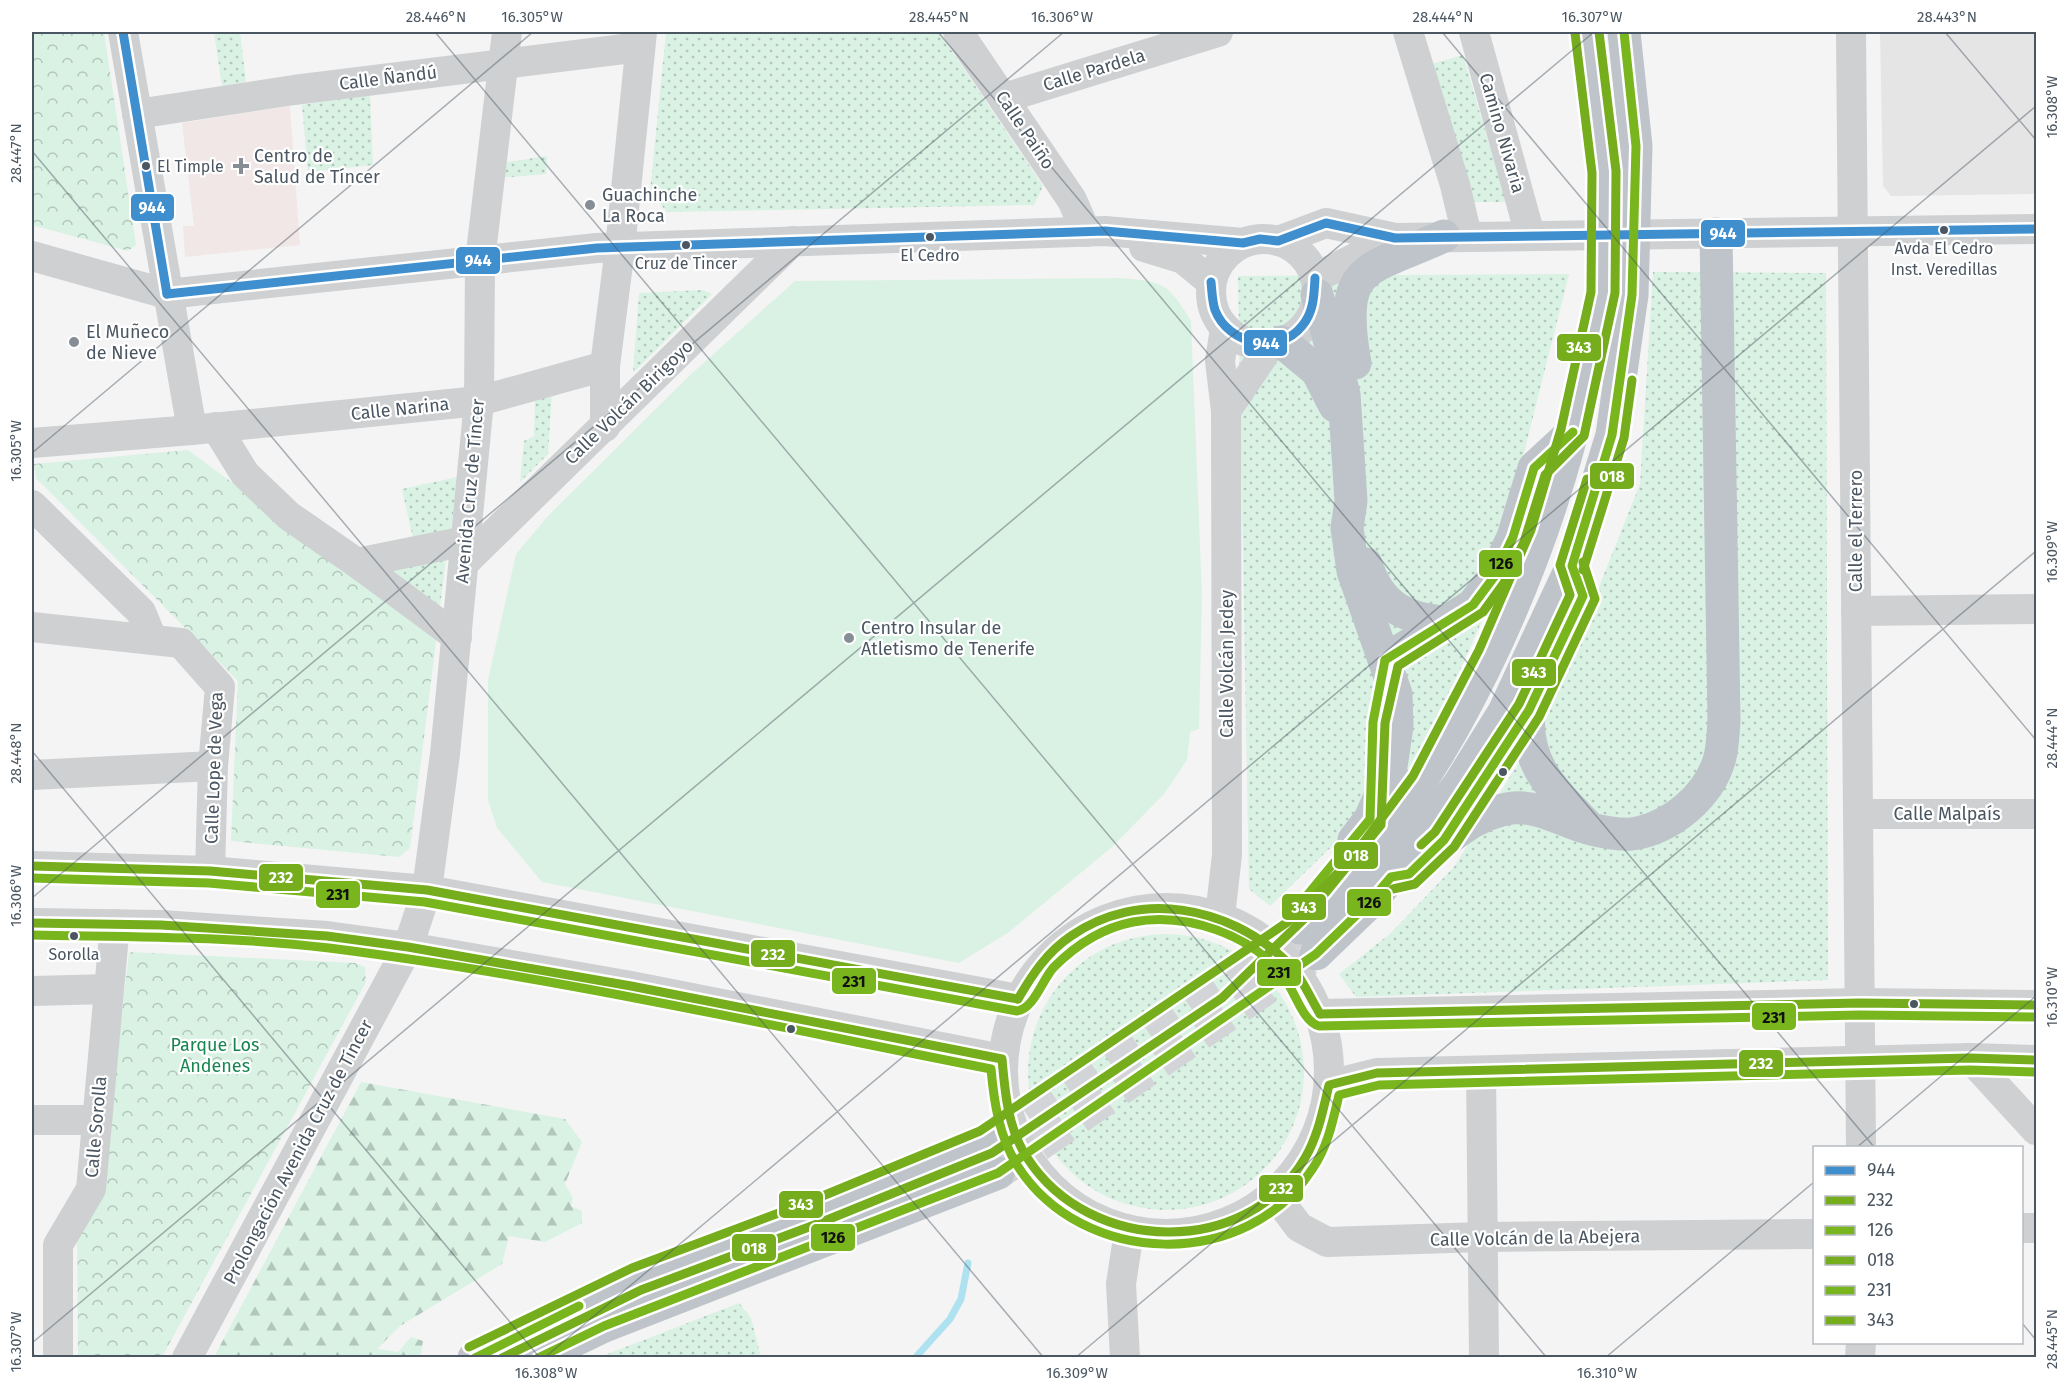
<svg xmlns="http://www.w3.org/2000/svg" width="2068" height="1389" font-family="'Fira Sans',sans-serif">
<defs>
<pattern id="grass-dots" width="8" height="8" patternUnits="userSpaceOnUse" patternTransform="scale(1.5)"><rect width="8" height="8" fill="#d9f2e3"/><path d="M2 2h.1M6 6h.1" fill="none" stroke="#b2c7bb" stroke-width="1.8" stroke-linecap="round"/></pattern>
<pattern id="forest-firs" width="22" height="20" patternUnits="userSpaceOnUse" patternTransform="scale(1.5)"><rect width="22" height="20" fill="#d9f2e3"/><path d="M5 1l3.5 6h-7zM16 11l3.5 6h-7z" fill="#b2c7bb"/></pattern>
<pattern id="park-crowns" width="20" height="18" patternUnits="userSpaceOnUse" patternTransform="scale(1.5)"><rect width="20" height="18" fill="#d9f2e3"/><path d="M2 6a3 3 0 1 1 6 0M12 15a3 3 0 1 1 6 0" fill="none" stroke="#b2c7bb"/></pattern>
</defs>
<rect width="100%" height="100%" fill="#f4f4f4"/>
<polygon fill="#e6e5e6" points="1880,32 2036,32 2036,194 1891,196 1883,186"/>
<polygon fill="#f1e7e6" points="290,106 300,245 185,257 183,226 194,226 182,123"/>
<g fill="url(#grass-dots)">
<polygon points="240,32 246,82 222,86 214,33"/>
<polygon points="666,32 939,32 1043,186 1034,205 667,212 650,192"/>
<polygon points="1463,55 1506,202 1469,202 1428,65"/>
<polygon points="370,94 373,165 308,172 302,105"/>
<polygon points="547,156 546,174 499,178 501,163"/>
<polygon points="1653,272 1826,273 1828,980 1356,997 1339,974 1391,933 1454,867 1547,717 1640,484"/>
<polygon points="1569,274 1481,623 1419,762 1270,906 1249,889 1238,276"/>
<polygon points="703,290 712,294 633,373 639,293"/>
<polygon points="552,391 548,454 520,482 524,441 534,436 535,397"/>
<polygon points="458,477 450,536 414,543 402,489"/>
<polygon points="447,549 439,615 373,566"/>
<circle cx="1166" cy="1072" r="138"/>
<polygon points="739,1303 751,1318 761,1357 600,1357"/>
</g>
<polygon fill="url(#forest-firs)" points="361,1082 565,1119 582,1142 565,1184 573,1198 571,1206 582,1211 582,1223 545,1242 509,1236 502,1264 400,1326 377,1349 398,1352 411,1337 423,1341 421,1353 417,1357 214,1357"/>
<g fill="url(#park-crowns)">
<polygon points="32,32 104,32 136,245 128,251 32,225"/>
<polygon points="188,450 437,634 410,848 399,857 231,841 238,681 36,478 34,464"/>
<polygon points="129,952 355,963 365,967 366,982 162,1357 78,1357 77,1227 101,1192"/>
</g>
<path fill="#d9f2e3" d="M1117 278C1162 281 1168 282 1191 321L1202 595 1199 729 1190 732 1187 760 1164 794 1112 847 1009 932 959 963 542 882 497 828 488 800V680L516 554 548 516 688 377 795 281Z"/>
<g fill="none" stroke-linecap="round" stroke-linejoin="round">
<polyline stroke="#aee2f0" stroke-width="7" points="915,1358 950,1319 961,1299 968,1263"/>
<g stroke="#d2d4d7" stroke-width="33" stroke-dasharray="33 16" stroke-linecap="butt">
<polyline points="986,1142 1300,928"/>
<polyline points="998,1173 1316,954"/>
</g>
<g stroke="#ced0d2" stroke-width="30">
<polyline points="123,32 192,430"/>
<polyline points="958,32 1072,200 1086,232"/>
<polyline points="1408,32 1455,185 1467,236"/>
<polyline points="1474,32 1530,235"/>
<polyline points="1851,32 1861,1148"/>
<polyline points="1004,98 1218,32"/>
<polyline points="137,114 294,90 640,47"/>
<circle cx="1264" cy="292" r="53"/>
<polyline points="1278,241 1326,223 1395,238 2036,229"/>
<polyline points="1144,247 1183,259 1211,282"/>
<polyline points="32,256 167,294 597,248 1105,231 1243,243"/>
<polyline points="1315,278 1395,238"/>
<polyline points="1226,411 1271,344"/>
<polyline points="216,427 245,474 289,516 357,563 466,541"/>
<polyline points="605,427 605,366 620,248 642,32"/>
<polyline points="32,443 192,430 479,401 605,366"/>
<polyline points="32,505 141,612 152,639"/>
<polyline points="465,562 793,241"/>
<polyline points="357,563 457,637"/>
<polyline points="1856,611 2036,609"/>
<polyline points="32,627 181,643 220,687 213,766 210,871"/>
<polyline points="32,775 213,766"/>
<polyline points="1858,814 2036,814"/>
<polyline points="32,866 210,871 427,890 1018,999"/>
<circle cx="1166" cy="1071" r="163"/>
<polyline points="1220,916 1227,855 1226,411 1220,361 1225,328"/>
<polyline points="32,923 161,925 327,936 408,947 631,986 1002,1059"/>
<polyline points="32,991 109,989"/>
<polyline points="1320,1014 1860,1003 2036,1005"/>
<polyline points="1970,1058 2036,1130"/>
<polyline points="1481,1071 1484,1358"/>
<polyline points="1329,1085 1377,1073 1970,1058 2036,1060"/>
<polyline points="32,1120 97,1120"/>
<polyline points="1275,1195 1299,1227 1327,1242 1482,1237 1814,1234"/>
<polyline points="2022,1228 2036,1228"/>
<polyline points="58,1358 58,1245 91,1189 115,924"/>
<polyline points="187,1358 408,947 427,890 445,754 479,401 480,261 507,32"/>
<polyline points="1125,1358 1121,1284 1129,1231"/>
<polyline points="1860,1358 1861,1342"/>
</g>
<g stroke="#bec4c9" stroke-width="33">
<polyline points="1317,295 1344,394 1351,501 1347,528 1353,571 1396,694 1397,726 1390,773 1370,819 1354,840"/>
<polyline points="1282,342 1317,371 1335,406"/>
<path d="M1355 363C1337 262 1366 272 1444 236"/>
<path d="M1366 564C1379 605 1404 619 1445 622"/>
<polyline points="1385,660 1473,605 1494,577 1513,537 1534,468 1572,433"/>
<path d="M1529 710C1524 763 1551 788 1585 823"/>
<path d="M1417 866C1444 841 1474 813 1512 808 1539 805 1566 823 1591 829 1603 832 1621 835 1632 834 1671 828 1710 796 1720 757 1723 745 1723 732 1724 720L1716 234"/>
<path d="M1300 928C1320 908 1342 890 1359 868 1467 734 1546 555 1583 387 1589 356 1601 323 1603 291 1609 204 1597 118 1587 32"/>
<polyline points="1316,954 1369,903 1391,877 1460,783 1504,712 1572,566 1612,435 1632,295 1636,146 1624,32"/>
<polyline points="474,1358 636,1279 812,1213 986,1142"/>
<polyline points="537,1358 604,1326 998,1173"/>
</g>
<defs>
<g id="bus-1">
<polyline points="123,32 167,294"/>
<path d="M1211 282C1212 291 1212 301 1215 310 1228 344 1278 356 1302 326 1314 312 1314 295 1315 278"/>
<polyline points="167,294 597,248 1105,231 1243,243 1260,239 1278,241 1326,223 1395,238 2036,229"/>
</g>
<g id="bus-2">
<polyline points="32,866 210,871 427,890 1018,999"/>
<path d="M32 923 161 925 327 936 408 947 631 986 1002 1059C1005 1093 1008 1130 1028 1159 1090 1254 1246 1259 1305 1158 1318 1136 1323 1110 1329 1085L1377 1073 1970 1058 2036 1060"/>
<path d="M1018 999C1032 975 1047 952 1071 936 1138 889 1228 906 1285 960 1301 975 1309 996 1320 1014"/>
<polyline points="1320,1014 1860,1003 2036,1005"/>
</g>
<g id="bus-3">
<polyline points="1385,660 1473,605 1494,577 1513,537 1534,468 1573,432"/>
<polyline points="1290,916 1370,819 1373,722 1385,660"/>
<polyline points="475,1358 579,1306"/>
<polyline points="538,1358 604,1326 998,1173 1316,954 1369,903 1391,877 1409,874 1444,840 1529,710 1583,596 1572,566 1612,435 1632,295 1636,146 1624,32"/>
</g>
<g id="bus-4">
<polyline points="1583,570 1624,438 1632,380"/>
<polyline points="1393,889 1415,884 1454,847 1539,717 1595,599 1583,562"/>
<polyline points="502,1358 641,1290 817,1224 992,1153 1222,998 1304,919 1381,825 1385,723 1398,666 1483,612 1504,583 1524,542 1545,475 1584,436 1615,293 1616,171 1599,32"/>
</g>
<g id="bus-5">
<path d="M32 878 209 883 425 902 1017 1011C1034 1009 1043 978 1054 967 1076 945 1102 928 1133 922 1185 912 1253 934 1285 979 1295 992 1303 1022 1319 1026L1860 1015 2036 1017"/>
<path d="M32 935C130 937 231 936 329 948 551 976 771 1026 991 1069 994 1102 999 1136 1017 1165 1082 1268 1247 1272 1313 1168 1328 1146 1333 1120 1339 1095L1379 1085 1970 1070 2036 1072"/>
</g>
<g id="bus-6">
<polyline points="1421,845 1435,832 1519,704 1570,595 1560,565 1587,479"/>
<polyline points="469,1347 632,1268 808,1202 980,1131 1292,919 1349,862 1413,776 1479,650 1531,530 1561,429 1591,292 1592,173 1575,33"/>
</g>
</defs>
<use href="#bus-1" stroke="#fff" stroke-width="14"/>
<use href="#bus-2" stroke="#fff" stroke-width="14"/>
<use href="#bus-3" stroke="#fff" stroke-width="14"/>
<use href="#bus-4" stroke="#fff" stroke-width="14"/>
<use href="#bus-5" stroke="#fff" stroke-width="14"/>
<use href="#bus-6" stroke="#fff" stroke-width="14"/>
<use href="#bus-1" stroke="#3f8fcf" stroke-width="9"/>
<use href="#bus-2" stroke="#75ad1c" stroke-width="9"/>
<use href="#bus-3" stroke="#79b51d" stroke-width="9"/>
<use href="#bus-4" stroke="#75ad1c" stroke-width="9"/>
<use href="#bus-5" stroke="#79b51d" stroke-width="9"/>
<use href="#bus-6" stroke="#75ad1c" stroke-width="9"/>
</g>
<path fill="none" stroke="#4a5661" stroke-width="1.5" stroke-opacity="0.45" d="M435 32 1547 1358M938 32 1875 1148M1442 32 2036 740M1945 32 2036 140M32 151 1044 1358M32 453 533 32M32 751 540 1358M32 898 1064 32M1856 1148 2036 996M2022 1323 2036 1340M32 1343 1594 32M32 1352 36 1358M544 1358 2036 106M1075 1358 2036 551M1605 1358 1814 1182"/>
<g fill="#4a5661" stroke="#fff" stroke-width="2">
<circle cx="146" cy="166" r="5"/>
<circle cx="1944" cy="230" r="5"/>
<circle cx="930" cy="237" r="5"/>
<circle cx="686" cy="245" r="5"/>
<circle cx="1503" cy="772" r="5"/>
<circle cx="74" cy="936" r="5"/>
<circle cx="1914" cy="1004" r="5"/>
<circle cx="791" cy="1029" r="5"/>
</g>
<g fill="#868d94" stroke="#fff" stroke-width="2">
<path d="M238 157h6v6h6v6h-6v6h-6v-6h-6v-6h6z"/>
<circle cx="590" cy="205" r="6"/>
<circle cx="74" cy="342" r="6"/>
<circle cx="849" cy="638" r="6"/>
</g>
<g text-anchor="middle" stroke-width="4.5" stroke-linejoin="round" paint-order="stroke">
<g font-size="16" fill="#4a5661" stroke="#fff">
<text x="157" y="172" text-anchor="start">El Timple</text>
<text x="1944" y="254">Avda El Cedro<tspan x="1944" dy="21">Inst. Veredillas</tspan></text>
<text x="930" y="261">El Cedro</text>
<text x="686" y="269">Cruz de Tincer</text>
<text x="74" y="960">Sorolla</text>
</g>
<g font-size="18" fill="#4a5661" stroke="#fff">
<text transform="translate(1094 70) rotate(-17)" y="6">Calle Pardela</text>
<text transform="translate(388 78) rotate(-7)" y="6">Calle Ñandú</text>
<text transform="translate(1025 130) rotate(56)" y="6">Calle Paiño</text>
<text transform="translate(1502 133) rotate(74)" y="6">Camino Nivaria</text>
<text transform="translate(629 402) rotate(-44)" y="6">Calle Volcán Birigoyo</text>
<text transform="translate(400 409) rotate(-6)" y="6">Calle Narina</text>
<text transform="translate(470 491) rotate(-85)" y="6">Avenida Cruz de Tíncer</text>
<text transform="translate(1856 531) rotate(-90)" y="6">Calle el Terrero</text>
<text transform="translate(1227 664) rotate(-90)" y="6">Calle Volcán Jedey</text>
<text transform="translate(214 768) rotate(-88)" y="6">Calle Lope de Vega</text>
<text x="1947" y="820">Calle Malpaís</text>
<text transform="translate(96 1127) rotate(-85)" y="6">Calle Sorolla</text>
<text transform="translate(298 1152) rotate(-62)" y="6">Prolongación Avenida Cruz de Tíncer</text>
<text transform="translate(1535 1238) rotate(-1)" y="6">Calle Volcán de la Abejera</text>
</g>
<g font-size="18" fill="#4a5661" stroke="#fff" text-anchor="start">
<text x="254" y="162">Centro de<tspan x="254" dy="21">Salud de Tíncer</tspan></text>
<text x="602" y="201">Guachinche<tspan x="602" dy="21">La Roca</tspan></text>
<text x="86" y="338">El Muñeco<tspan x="86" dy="21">de Nieve</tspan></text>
<text x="861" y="634">Centro Insular de<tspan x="861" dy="21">Atletismo de Tenerife</tspan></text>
</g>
<g font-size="18" fill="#17864f" stroke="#fff">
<text x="215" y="1051">Parque Los<tspan x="215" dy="21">Andenes</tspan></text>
</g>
</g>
<g stroke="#fff" stroke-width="2">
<rect x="130" y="193" width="45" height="29" rx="6" fill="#3f8fcf"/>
<rect x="1700" y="219" width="46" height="29" rx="6" fill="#3f8fcf"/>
<rect x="455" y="246" width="46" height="29" rx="6" fill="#3f8fcf"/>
<rect x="1243" y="329" width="45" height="28" rx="6" fill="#3f8fcf"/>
<rect x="1556" y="333" width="46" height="29" rx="6" fill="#75ad1c"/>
<rect x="1589" y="462" width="46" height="28" rx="6" fill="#75ad1c"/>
<rect x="1478" y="549" width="45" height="29" rx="6" fill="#79b51d"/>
<rect x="1511" y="658" width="46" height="29" rx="6" fill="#75ad1c"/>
<rect x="1333" y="841" width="46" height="29" rx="6" fill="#75ad1c"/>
<rect x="258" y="863" width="46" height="29" rx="6" fill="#75ad1c"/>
<rect x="315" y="880" width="46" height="29" rx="6" fill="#79b51d"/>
<rect x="1346" y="888" width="46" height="29" rx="6" fill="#79b51d"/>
<rect x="1281" y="893" width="46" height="28" rx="6" fill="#75ad1c"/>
<rect x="750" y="939" width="46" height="29" rx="6" fill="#75ad1c"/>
<rect x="1256" y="958" width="46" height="29" rx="6" fill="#79b51d"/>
<rect x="831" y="967" width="46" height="28" rx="6" fill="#79b51d"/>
<rect x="1751" y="1002" width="46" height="29" rx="6" fill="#79b51d"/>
<rect x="1738" y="1049" width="46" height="29" rx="6" fill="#75ad1c"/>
<rect x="1258" y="1174" width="46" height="29" rx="6" fill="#75ad1c"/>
<rect x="778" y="1190" width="46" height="29" rx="6" fill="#75ad1c"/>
<rect x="810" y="1223" width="46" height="29" rx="6" fill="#79b51d"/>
<rect x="731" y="1233" width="46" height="29" rx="6" fill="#75ad1c"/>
</g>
<g font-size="16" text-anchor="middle" font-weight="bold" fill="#fff">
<text x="152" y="213">944</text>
<text x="1723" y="239">944</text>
<text x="478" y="266">944</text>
<text x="1266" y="349">944</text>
<text x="1579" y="353">343</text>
<text x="1612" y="482">018</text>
<text x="1534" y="678">343</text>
<text x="1356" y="861">018</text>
<text x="281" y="883">232</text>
<text x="1304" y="913">343</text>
<text x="773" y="960">232</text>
<text x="1761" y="1069">232</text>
<text x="1281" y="1194">232</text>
<text x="801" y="1210">343</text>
<text x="754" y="1254">018</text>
</g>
<g font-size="16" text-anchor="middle" font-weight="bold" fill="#111">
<text x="1501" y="569">126</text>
<text x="338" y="900">231</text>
<text x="1369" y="908">126</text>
<text x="1279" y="978">231</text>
<text x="854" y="987">231</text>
<text x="1774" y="1023">231</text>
<text x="833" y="1243">126</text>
</g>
<rect width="2068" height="1389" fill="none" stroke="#ffffff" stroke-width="66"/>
<rect x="1813" y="1146" width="210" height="198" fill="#ffffff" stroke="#b7bbc0" stroke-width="1.5"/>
<rect x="1825" y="1166" width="30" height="9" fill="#3f8fcf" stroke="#b7bbc0" stroke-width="1.5"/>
<text x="1867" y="1176" font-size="18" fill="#4a5661">944</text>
<rect x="1825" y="1196" width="30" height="9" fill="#75ad1c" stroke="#b7bbc0" stroke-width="1.5"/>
<text x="1867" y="1206" font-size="18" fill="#4a5661">232</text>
<rect x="1825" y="1226" width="30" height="9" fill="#79b51d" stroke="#b7bbc0" stroke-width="1.5"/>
<text x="1867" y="1236" font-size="18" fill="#4a5661">126</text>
<rect x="1825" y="1256" width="30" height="9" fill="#75ad1c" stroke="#b7bbc0" stroke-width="1.5"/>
<text x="1867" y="1266" font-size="18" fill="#4a5661">018</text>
<rect x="1825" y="1286" width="30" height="9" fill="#79b51d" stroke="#b7bbc0" stroke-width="1.5"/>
<text x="1867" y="1296" font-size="18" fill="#4a5661">231</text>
<rect x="1825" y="1316" width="30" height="9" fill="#75ad1c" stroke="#b7bbc0" stroke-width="1.5"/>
<text x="1867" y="1326" font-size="18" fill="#4a5661">343</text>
<rect x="33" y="33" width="2002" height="1323" fill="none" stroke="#4a5661" stroke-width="2"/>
<g font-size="15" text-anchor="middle" fill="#4a5661">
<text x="436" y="22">28.446°N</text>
<text x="532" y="22">16.305°W</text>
<text x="939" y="22">28.445°N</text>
<text x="1062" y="22">16.306°W</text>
<text x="1443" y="22">28.444°N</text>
<text x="1592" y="22">16.307°W</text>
<text x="1947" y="22">28.443°N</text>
<text transform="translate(2052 107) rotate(-90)" y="5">16.308°W</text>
<text transform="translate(16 153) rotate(-90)" y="5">28.447°N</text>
<text transform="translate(16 451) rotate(-90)" y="5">16.305°W</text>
<text transform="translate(2052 552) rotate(-90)" y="5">16.309°W</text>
<text transform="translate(2052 738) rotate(-90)" y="5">28.444°N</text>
<text transform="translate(16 753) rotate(-90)" y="5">28.448°N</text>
<text transform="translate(16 896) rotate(-90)" y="5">16.306°W</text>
<text transform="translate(2052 997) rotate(-90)" y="5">16.310°W</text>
<text transform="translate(2052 1339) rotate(-90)" y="5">28.445°N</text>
<text transform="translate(16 1342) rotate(-90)" y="5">16.307°W</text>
<text x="546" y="1378">16.308°W</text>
<text x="1077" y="1378">16.309°W</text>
<text x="1607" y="1378">16.310°W</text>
</g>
</svg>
